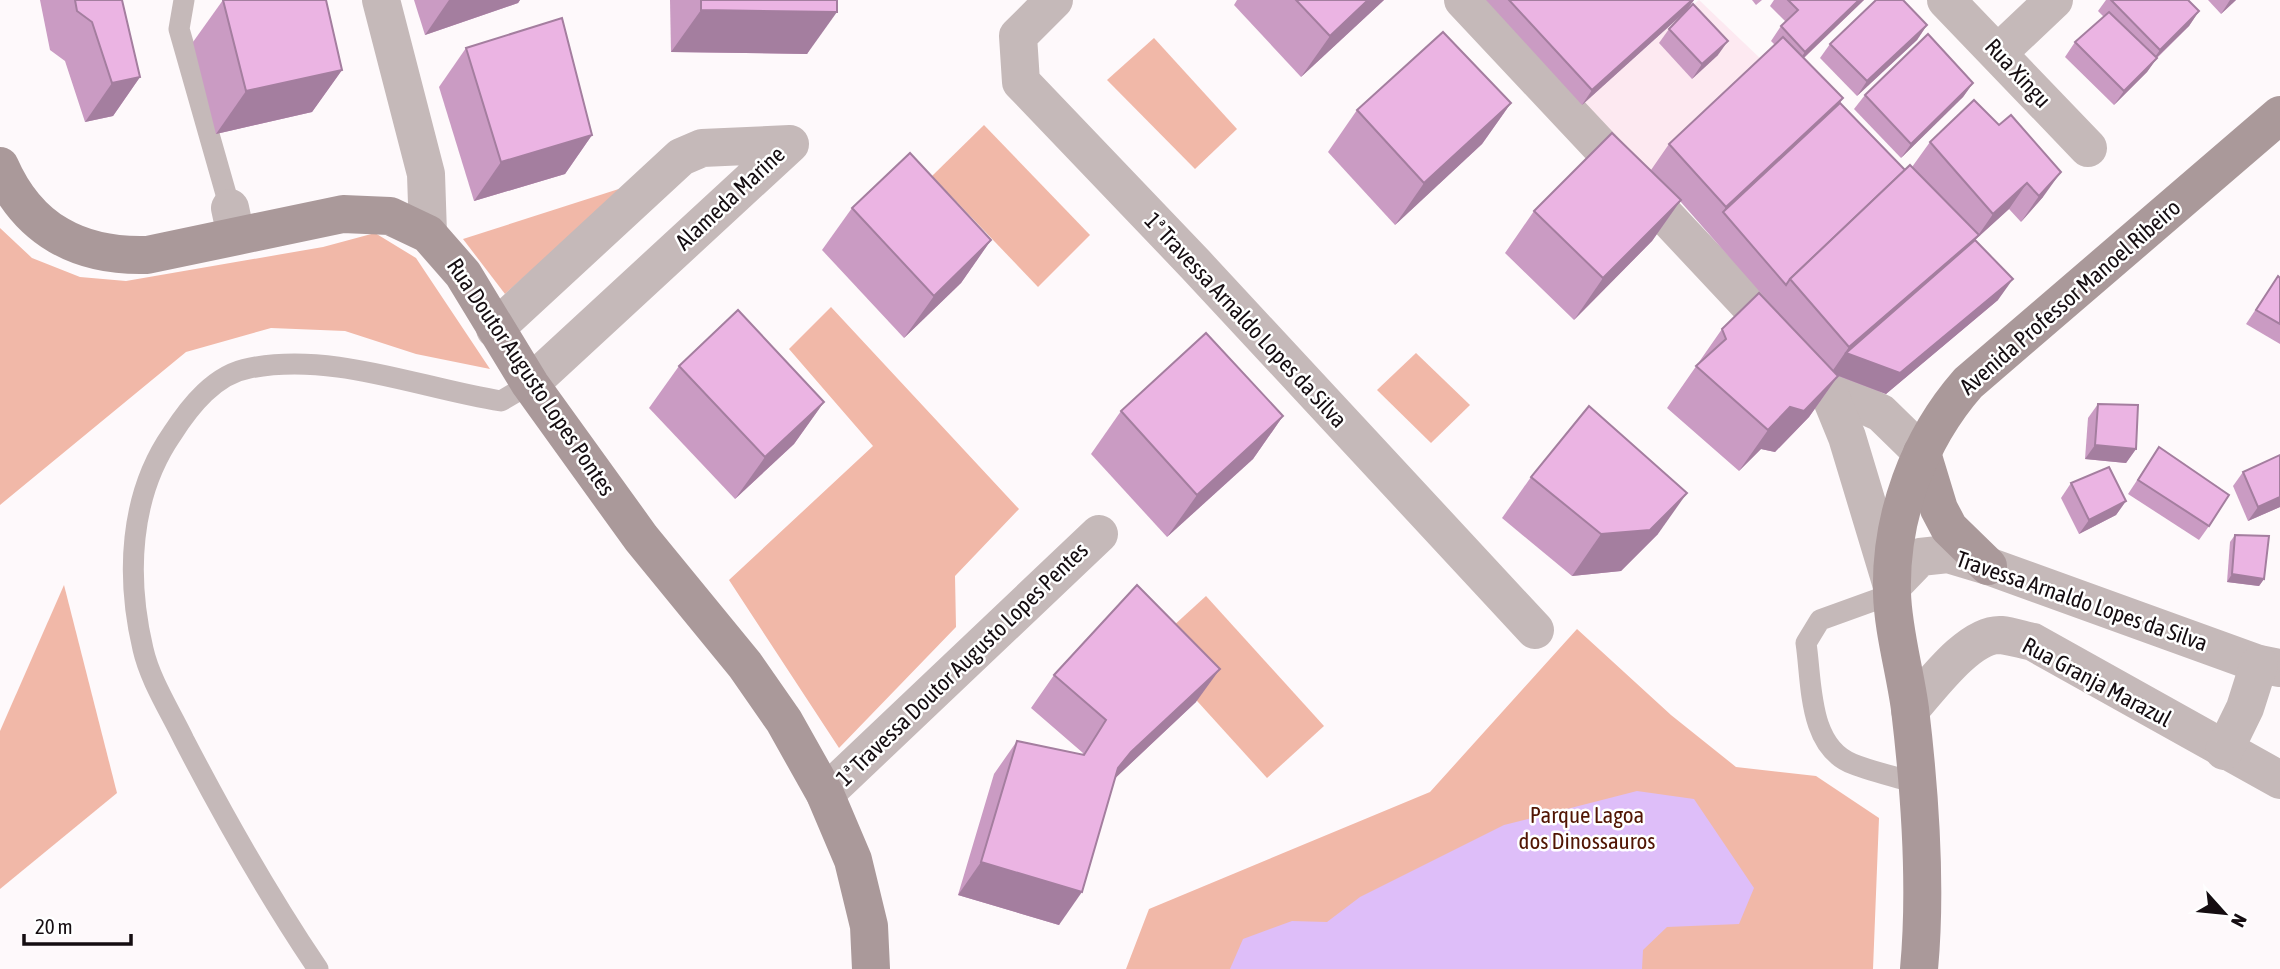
<svg xmlns="http://www.w3.org/2000/svg" width="2280" height="969" font-family="'Asap Condensed',sans-serif">
<rect width="100%" height="100%" fill="#fef9fb"/>
<polygon fill="#fde9f1" points="1699,0 1765,63 1651,170 1582,105"/>
<g fill="#f1b8a8">
<polygon points="1154,38 1237,129 1195,169 1107,80"/>
<polygon points="984,125 1090,235 1038,287 932,176"/>
<polygon points="625,187 505,294 463,239"/>
<polygon points="0,228 32,258 80,277 126,281 323,247 375,233 416,258 490,369 416,354 345,331 271,328 186,352 0,505"/>
<polygon points="831,307 1019,509 955,576 956,627 839,748 729,580 873,446 789,349"/>
<polygon points="1416,353 1470,405 1431,443 1377,390"/>
<polygon points="64,585 117,793 0,889 0,731"/>
<polygon points="1206,596 1324,726 1267,778 1149,648"/>
<polygon points="1577,629 1671,715 1736,767 1816,776 1879,818 1873,969 1126,969 1149,909 1430,792"/>
</g>
<polygon fill="#debef9" points="1637,791 1694,799 1754,888 1739,924 1667,927 1643,950 1642,969 1230,969 1243,939 1292,921 1327,922 1360,897 1504,825"/>
<g fill="none" stroke-linecap="round" stroke-linejoin="round">
<g stroke="#c5b9b9" stroke-width="21">
<polyline points="184,0 179,29 230,208"/>
<path d="M1892 594 1820 620 1806 643C1812 683 1808 747 1853 764 1873 772 1896 777 1917 783"/>
<path d="M318 969C268 895 225 819 184 740 170 711 150 680 143 649 126 577 129 496 172 434 190 406 215 374 250 368 334 352 419 388 501 401L530 384"/>
</g>
<g stroke="#c5b9b9" stroke-width="38">
<polyline points="381,0 426,174 428,234"/>
<polyline points="1054,0 1018,36 1021,82 1196,265 1535,630"/>
<polyline points="1463,0 1827,388 1881,413 1922,453"/>
<polyline points="1946,0 2088,148"/>
<polyline points="1999,52 2054,0"/>
<polyline points="230,208 236,236"/>
<polyline points="495,329 681,157 702,148 790,144 530,384"/>
<polyline points="1827,388 1847,437 1892,586 1920,557 1948,554 1988,566 2259,664 2280,668"/>
<path d="M1910 710C1930 688 1969 633 2001 635 2011 636 2023 640 2033 642L2280 780"/>
<polyline points="2224,751 2245,708 2259,664"/>
<polyline points="825,794 1099,534"/>
</g>
<g stroke="#aa999a" stroke-width="38">
<path d="M0 166C28 230 79 257 147 255L343 214 390 216 428 234 463 274 530 384 641 538 745 665 784 721 825 794 853 860 869 926 871 969"/>
<polyline points="1922,453 1939,509 1949,528 1988,566"/>
<path d="M1919 969C1927 884 1920 793 1910 709 1905 671 1893 631 1892 593 1890 517 1918 440 1968 383L2280 115"/>
</g>
</g>
<g fill="#ca9bc3">
<polygon points="40,0 122,0 140,77 113,116 85,122 65,61 50,50"/>
<polygon points="223,0 342,70 312,112 216,134 193,42"/>
<polygon points="414,0 520,0 518,3 425,35"/>
<polygon points="670,0 837,0 807,54 671,52"/>
<polygon points="1237,0 1384,0 1301,77 1234,5"/>
<polygon points="1486,0 1694,0 1686,11 1582,105"/>
<polygon points="1752,0 1762,0 1756,5"/>
<polygon points="1774,0 1864,0 1804,58 1843,98 1840,103 1905,170 1912,167 1930,142 1974,100 2043,197 2021,222 2009,209 1975,240 1998,300 1886,394 1838,376 1809,417 1775,452 1761,449 1739,471 1667,408 1722,329 1782,317 1680,201 1652,241 1574,320 1505,253 1534,211 1660,180 1651,170 1669,144 1775,45 1771,41 1781,26 1786,22 1770,6"/>
<polygon points="2106,0 2188,0 2199,11 2189,26 2157,58 2147,72 2114,105 2065,57 2075,42 2104,17 2098,11"/>
<polygon points="2208,0 2236,0 2221,14"/>
<polygon points="1927,25 1917,40 1857,96 1820,58 1830,44"/>
<polygon points="1669,29 1718,55 1692,79 1659,43"/>
<polygon points="466,48 592,135 565,174 474,201 439,87"/>
<polygon points="1973,83 1963,97 1901,158 1854,109 1865,95"/>
<polygon points="1511,103 1482,144 1395,225 1328,152 1357,110"/>
<polygon points="852,208 991,240 961,283 904,338 822,250"/>
<polygon points="2278,276 2280,278 2280,344 2246,324"/>
<polygon points="679,366 824,402 794,444 735,499 649,408"/>
<polygon points="2098,404 2136,449 2126,463 2085,459 2088,418"/>
<polygon points="1121,411 1283,416 1253,459 1167,537 1091,454"/>
<polygon points="2159,447 2209,526 2199,540 2128,494"/>
<polygon points="2280,455 2280,507 2248,521 2233,486 2243,472"/>
<polygon points="1531,477 1658,534 1621,571 1572,576 1502,518"/>
<polygon points="2071,483 2126,501 2116,515 2079,534 2061,498"/>
<polygon points="2235,535 2264,579 2259,586 2227,582 2230,542"/>
<polygon points="1054,675 1196,702 1115,778 1059,925 958,895 994,774 1017,741 1082,755 1083,753 1031,708"/>
</g>
<g fill="#a47e9f">
<polygon points="449,0 520,0 518,3 425,35"/>
<polygon points="1368,0 1384,0 1301,77 1330,36"/>
<polygon points="1692,0 1694,0 1686,11 1582,105 1592,90"/>
<polygon points="1859,0 1864,0 1795,66 1805,52"/>
<polygon points="2230,0 2236,0 2221,14"/>
<polygon points="701,10 837,12 807,54 671,52"/>
<polygon points="2199,11 2189,26 2150,64 2160,50"/>
<polygon points="1927,25 1917,40 1857,96 1867,81"/>
<polygon points="1728,41 1718,55 1692,79 1702,64"/>
<polygon points="2157,58 2147,72 2114,105 2124,91"/>
<polygon points="342,70 312,112 216,134 246,91"/>
<polygon points="140,77 113,116 85,122 112,83"/>
<polygon points="1973,83 1963,97 1901,158 1911,144"/>
<polygon points="1843,98 1825,123 1723,212 1726,207"/>
<polygon points="1511,103 1482,144 1395,225 1424,183"/>
<polygon points="592,135 565,174 474,201 501,162"/>
<polygon points="2061,172 2043,197 2021,222 2039,196"/>
<polygon points="2027,183 2009,209 1976,239 1961,261 2013,279 1998,300 1886,394 1831,373 1849,347 1977,237 1993,214"/>
<polygon points="1681,200 1652,241 1574,320 1603,278"/>
<polygon points="991,240 961,283 904,338 934,296"/>
<polygon points="1838,376 1809,417 1775,452 1761,449 1739,471 1768,430 1790,407"/>
<polygon points="824,402 794,444 735,499 765,457"/>
<polygon points="1283,416 1253,459 1167,537 1197,495"/>
<polygon points="2095,445 2136,449 2126,463 2085,459"/>
<polygon points="1687,493 1658,534 1621,571 1572,576 1601,534"/>
<polygon points="2280,497 2280,507 2248,521 2258,507"/>
<polygon points="2126,501 2116,515 2079,534 2089,520"/>
<polygon points="2232,574 2264,579 2259,586 2227,582"/>
<polygon points="1220,669 1196,702 1108,785 1118,768 1131,752"/>
<polygon points="981,862 1082,892 1059,925 958,895"/>
</g>
<g fill="#ebb4e3" stroke="#a47e9f" stroke-width="2">
<polygon points="75,0 122,0 140,77 112,83 92,22 77,11"/>
<polygon points="223,0 326,0 342,70 246,91"/>
<polygon points="701,0 837,0 837,12 701,10"/>
<polygon points="1296,0 1368,0 1330,36"/>
<polygon points="1509,0 1692,0 1592,90"/>
<polygon points="1788,0 1859,0 1805,52 1781,26 1798,10"/>
<polygon points="1876,0 1903,0 1927,25 1867,81 1830,44"/>
<polygon points="2111,0 2188,0 2199,11 2160,50"/>
<polygon points="1693,4 1728,41 1702,64 1669,29"/>
<polygon points="2109,12 2157,58 2124,91 2075,42"/>
<polygon points="562,18 592,135 501,162 466,48"/>
<polygon points="1443,32 1511,103 1424,183 1357,110"/>
<polygon points="1928,34 1973,83 1911,144 1865,95"/>
<polygon points="1783,37 1843,98 1726,207 1669,144"/>
<polygon points="1974,100 1999,125 2011,115 2061,172 2039,196 2027,183 1993,214 1930,142"/>
<polygon points="1840,103 1905,170 1790,279 1786,285 1723,212"/>
<polygon points="1612,133 1681,200 1603,278 1534,211"/>
<polygon points="910,153 991,240 934,296 852,208"/>
<polygon points="1910,165 1979,235 1849,347 1790,279"/>
<polygon points="1975,240 2013,279 1900,373 1846,353"/>
<polygon points="2278,276 2280,278 2280,324 2256,310"/>
<polygon points="1759,293 1838,376 1804,411 1790,407 1768,430 1696,366 1726,339 1722,329"/>
<polygon points="738,310 824,402 765,457 679,366"/>
<polygon points="1206,333 1283,416 1197,495 1121,411"/>
<polygon points="2098,404 2138,405 2136,449 2095,445"/>
<polygon points="1589,406 1687,493 1650,530 1601,534 1531,477"/>
<polygon points="2159,447 2229,495 2209,526 2138,480"/>
<polygon points="2280,455 2280,497 2258,507 2243,472"/>
<polygon points="2109,467 2126,501 2089,520 2071,483"/>
<polygon points="2235,535 2269,536 2264,579 2232,574"/>
<polygon points="1137,585 1220,669 1131,752 1118,768 1082,892 981,862 1017,741 1084,755 1106,720 1054,675"/>
</g>
<g text-anchor="middle" stroke-width="5" stroke-linejoin="round" paint-order="stroke">
<g font-size="23" fill="#150d11" stroke="#fff">
<text transform="translate(2018 73) rotate(47)" y="8">Rua Xingu</text>
<text transform="translate(730 198) rotate(-43)" y="8">Alameda Marine</text>
<text transform="translate(2070 297) rotate(-41)" y="8">Avenida Professor Manoel Ribeiro</text>
<text transform="translate(1246 320) rotate(47)" y="8">1ª Travessa Arnaldo Lopes da Silva</text>
<text transform="translate(531 377) rotate(56)" y="8">Rua Doutor Augusto Lopes Pontes</text>
<text transform="translate(2082 601) rotate(19)" y="8">Travessa Arnaldo Lopes da Silva</text>
<text transform="translate(962 664) rotate(-44)" y="8">1ª Travessa Doutor Augusto Lopes Pentes</text>
<text transform="translate(2097 682) rotate(28)" y="8">Rua Granja Marazul</text>
</g>
<g font-size="23" fill="#511503" stroke="#fff">
<text x="1587" y="823">Parque Lagoa<tspan x="1587" dy="26">dos Dinossauros</tspan></text>
</g>
</g>
<g transform="translate(2224 913) rotate(117)" stroke="#ffffff" stroke-width="5" paint-order="stroke">
<path d="M0-5L12 26L0 18L-12 26Z" fill="#150d11"/>
<text y="-10" font-size="19" font-weight="bold" text-anchor="middle" fill="#150d11">N</text>
</g>
<path d="M24 934v10h107v-10" fill="none" stroke="#150d11" stroke-width="3.5"/>
<text x="35" y="934" font-size="21" fill="#150d11" stroke="#ffffff" stroke-width="5" paint-order="stroke">20 m</text>
</svg>
